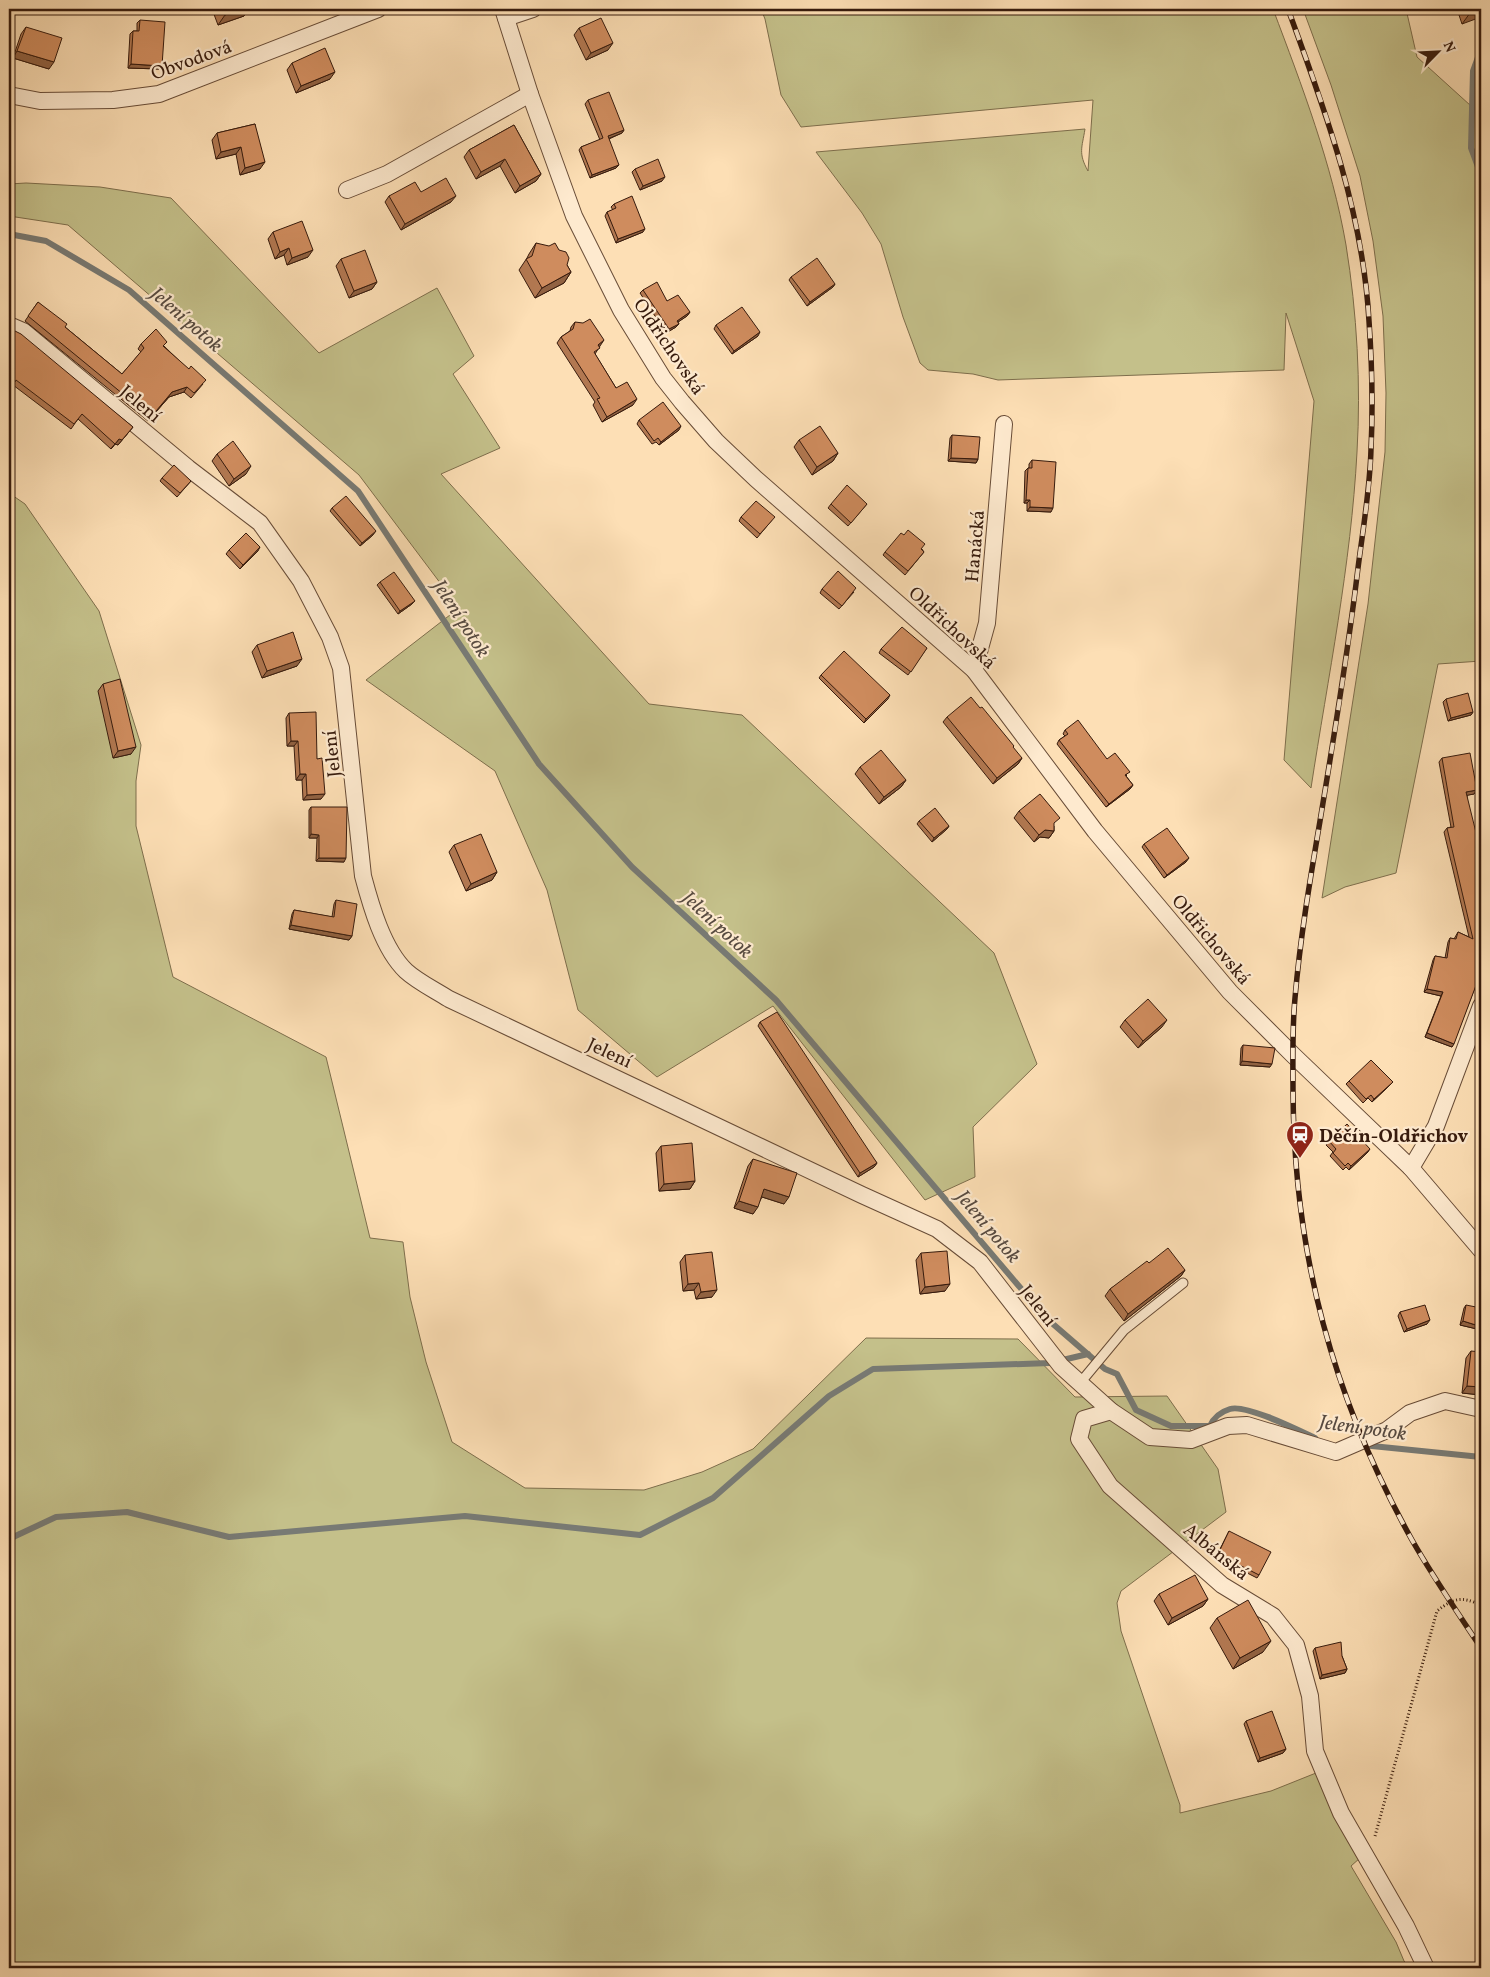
<svg xmlns="http://www.w3.org/2000/svg" width="1490" height="1977" font-family="Vollkorn,serif">
<rect width="100%" height="100%" fill="#fddfb5"/>
<filter id="stains"><feTurbulence type="fractalNoise" baseFrequency=".004" numOctaves="4"/><feColorMatrix values="0 0 0 0 .2 0 0 0 0 .09 0 0 0 0 .02 0 0 0 .5 -.17"/></filter>
<radialGradient id="worn" r=".72"><stop offset=".6" stop-color="#630" stop-opacity="0"/><stop offset="1" stop-color="#630" stop-opacity=".3"/></radialGradient>
<g fill="#c4c08a" stroke="#7e6e4c">
<path d="M761 9H1273C1302 86 1332 164 1346 245 1357 313 1361 384 1357 452 1351 565 1328 677 1311 788L1284 760 1314 401 1286 313 1284 370 998 380 973 374 928 370 920 363 903 317 881 244 862 213 816 152 1085 129C1082 148 1078 153 1088 171L1093 100 801 127 781 95 765 19Z"/>
<polygon points="1303,9 1406,9 1417,57 1481,115 1481,661 1438,664 1396,873 1345,887 1322,898 1368,604 1385,452 1386,393 1383,316 1373,241 1360,176 1331,85"/>
<polygon points="26,183 100,187 171,198 319,353 437,288 474,356 453,374 500,448 441,474 649,704 742,715 994,953 1037,1064 973,1127 975,1177 925,1200 773,1006 657,1077 578,1010 547,890 495,771 366,680 459,608 359,475 68,225 9,216 9,184"/>
<polygon points="9,493 25,504 99,611 141,745 136,781 136,826 173,977 326,1057 370,1238 403,1242 410,1297 426,1362 452,1442 525,1488 644,1490 702,1472 753,1449 866,1338 1018,1339 1075,1397 1167,1396 1218,1469 1226,1512 1121,1591 1117,1603 1121,1631 1180,1805 1180,1813 1271,1791 1316,1773 1334,1817 1360,1858 1351,1866 1396,1942 1404,1961 1410,1968 9,1968"/>
</g>
<g fill="none" stroke-linecap="round" stroke-linejoin="round">
<g stroke="#787a74" stroke-width="6">
<polyline points="1481,49 1473,71 1471,148 1481,175"/>
<path d="M9 234 46 241 129 290 358 491 539 764 632 867 776 1000 1046 1318 1105 1369 1117 1374 1136 1410 1171 1426H1210C1214 1417 1220 1412 1230 1409 1246 1404 1298 1430 1315 1438"/>
<polyline points="1362,1445 1481,1457"/>
<polyline points="9,1539 56,1517 127,1512 229,1537 465,1516 640,1535 713,1498 829,1396 873,1369 1050,1363 1088,1354"/>
</g>
<defs>
<polyline id="lane" points="1080,1383 1124,1330 1183,1283"/>
<g id="street">
<polyline points="503,9 530,94 574,216 621,310 663,378 682,402 716,441 756,479 974,670 1095,831 1230,992 1293,1055 1411,1168 1481,1250"/>
<polyline points="506,18 533,9"/>
<polyline points="9,95 40,101 113,100 159,94 378,9"/>
<polyline points="347,190 387,174 530,94"/>
<path d="M9 325 23 331 188 468 260 523 301 581 330 637 341 668 363 876C371 906 383 949 406 971 418 982 435 990 449 999L862 1195 937 1229 980 1262 1061 1366 1111 1411 1150 1437 1191 1440 1228 1426 1247 1425 1336 1452 1387 1430 1410 1413 1445 1401 1481 1409"/>
<polyline points="974,670 987,623 1004,424"/>
<polyline points="1411,1168 1436,1126 1481,1006"/>
<polyline points="1111,1411 1084,1419 1079,1439 1110,1486 1222,1585 1273,1616 1296,1645 1310,1696 1315,1751 1341,1813 1406,1926 1426,1968"/>
</g>
</defs>
<use href="#lane" stroke="#684c37" stroke-width="11"/>
<use href="#street" stroke="#684c37" stroke-width="18"/>
<path stroke="#371b0d" stroke-width="3" stroke-dasharray="1 2.5" stroke-linecap="butt" d="M1375 1836 1437 1611C1454 1598 1461 1596 1481 1605"/>
<use href="#lane" stroke="#feeacf" stroke-width="9"/>
<use href="#street" stroke="#feeacf" stroke-width="16"/>
<defs>
<path id="rail" d="M1288 9C1325 110 1363 212 1369 321 1372 364 1373 407 1371 449 1370 489 1363 529 1358 568 1348 652 1334 737 1320 821 1310 880 1300 939 1295 998 1292 1029 1293 1061 1293 1092 1294 1255 1333 1398 1412 1540 1433 1577 1458 1613 1481 1648"/>
</defs>
<use href="#rail" stroke="#371b0d" stroke-width="5.5"/>
<use href="#rail" stroke="#feeacf" stroke-width="4" stroke-dasharray="11" stroke-linecap="butt"/>
</g>
<g fill="#b27851" stroke="#371b0d">
<polygon points="212,9 249,9 244,16 218,25"/>
<polygon points="1429,9 1443,9 1430,14"/>
<polygon points="1457,9 1481,9 1462,24"/>
<polygon points="140,20 159,69 128,68 130,34 133,31 137,31 137,23"/>
<polygon points="26,27 49,69 13,58 21,34"/>
<polygon points="579,28 608,50 586,60 574,35"/>
<polygon points="292,63 330,79 296,93 287,70"/>
<polygon points="588,100 624,130 622,133 609,139 616,168 590,178 579,150 581,147 600,140 585,104"/>
<polygon points="255,124 260,169 240,175 236,154 216,159 212,140 217,133"/>
<polygon points="514,125 541,174 536,181 515,193 500,166 476,179 464,157 469,150"/>
<polygon points="635,169 662,181 640,190 632,172"/>
<polygon points="421,192 451,202 401,230 385,202 389,196"/>
<polygon points="614,204 643,232 616,243 605,216 607,212 613,210 611,207"/>
<polygon points="273,232 308,257 287,265 284,255 275,259 268,239"/>
<polygon points="536,243 567,265 571,272 564,283 535,298 519,270 527,258 529,254"/>
<polygon points="341,259 377,282 372,289 349,298 336,266"/>
<polygon points="791,277 835,284 833,287 807,306 789,280"/>
<polygon points="643,290 667,301 690,312 687,316 678,322 679,324 676,327 666,333 640,293"/>
<polygon points="38,302 65,327 122,374 141,352 138,349 141,344 164,346 203,384 191,398 184,392 169,397 148,421 25,321"/>
<polygon points="575,322 600,346 595,354 616,388 633,405 602,422 593,405 595,402 557,343 561,337 570,331 571,327"/>
<polygon points="716,325 758,336 732,354 714,329"/>
<polygon points="9,328 133,427 118,445 115,444 111,449 78,419 71,429 13,385 11,387 9,385"/>
<polygon points="639,420 679,430 659,445 656,442 652,444 637,424"/>
<polygon points="952,435 978,459 976,463 948,461 950,438"/>
<polygon points="799,440 838,453 833,461 812,475 794,447"/>
<polygon points="217,454 246,474 229,486 212,461"/>
<polygon points="1032,460 1051,512 1027,511 1027,503 1024,503 1025,471 1028,468 1029,468 1029,464"/>
<polygon points="162,478 191,481 177,497 160,481"/>
<polygon points="831,504 867,504 848,526 828,508"/>
<polygon points="332,508 373,535 360,546 330,511"/>
<polygon points="741,517 772,520 757,538 739,521"/>
<polygon points="922,549 924,552 905,575 883,555 885,552"/>
<polygon points="229,550 258,551 240,569 226,554"/>
<polygon points="380,582 415,601 412,604 398,614 377,585"/>
<polygon points="822,589 854,592 839,609 820,593"/>
<polygon points="257,645 297,666 262,678 252,652"/>
<polygon points="927,648 908,675 879,653 881,649"/>
<polygon points="821,675 888,699 864,723 819,678"/>
<polygon points="103,684 131,754 113,758 98,691"/>
<polygon points="1446,699 1473,712 1471,715 1448,721 1443,702"/>
<polygon points="289,713 317,759 321,799 303,800 302,780 296,780 294,746 287,746 286,718"/>
<polygon points="947,717 1022,758 1018,764 993,784 943,722"/>
<polygon points="1065,730 1107,759 1127,775 1126,776 1133,785 1130,789 1106,807 1057,744 1059,740 1065,736 1063,734"/>
<polygon points="1442,758 1477,790 1474,794 1467,795 1481,972 1452,1047 1425,1037 1441,996 1424,992 1433,960 1435,956 1445,958 1448,942 1450,938 1454,939 1458,932 1469,937 1444,832 1447,828 1451,827 1439,762"/>
<polygon points="860,767 906,780 901,787 879,804 855,774"/>
<polygon points="311,807 344,862 316,861 317,838 309,838 309,810"/>
<polygon points="1019,811 1054,826 1054,831 1049,838 1040,837 1034,842 1014,818"/>
<polygon points="919,821 949,826 947,829 932,842 917,824"/>
<polygon points="1144,844 1186,862 1164,878 1142,847"/>
<polygon points="454,845 497,872 492,880 466,891 449,852"/>
<polygon points="336,900 352,936 349,940 289,929 292,914 294,910 332,917 334,904"/>
<polygon points="1125,1020 1162,1027 1138,1048 1120,1027"/>
<polygon points="760,1022 877,1163 874,1167 858,1177 758,1026"/>
<polygon points="1243,1045 1270,1067 1240,1065 1241,1048"/>
<polygon points="1349,1081 1390,1085 1372,1102 1368,1098 1363,1103 1346,1084"/>
<polygon points="1329,1141 1368,1152 1349,1170 1346,1167 1343,1170 1330,1156 1333,1152 1326,1145"/>
<polygon points="661,1146 695,1181 690,1189 659,1191 656,1153"/>
<polygon points="753,1159 784,1204 762,1197 753,1214 734,1208 748,1166"/>
<polygon points="921,1253 945,1291 920,1294 916,1260"/>
<polygon points="685,1255 712,1297 696,1299 694,1290 683,1291 680,1262"/>
<polygon points="1149,1263 1185,1270 1181,1276 1124,1321 1105,1296 1110,1289"/>
<polygon points="1466,1305 1479,1326 1477,1329 1460,1325 1464,1308"/>
<polygon points="1400,1312 1427,1324 1404,1332 1398,1316"/>
<polygon points="1471,1351 1481,1395 1462,1393 1466,1358"/>
<polygon points="1481,1467 1481,1480 1479,1480"/>
<polygon points="1229,1531 1259,1575 1257,1578 1216,1557"/>
<polygon points="1159,1594 1208,1599 1203,1606 1168,1625 1154,1601"/>
<polygon points="1217,1618 1263,1652 1233,1669 1210,1628"/>
<polygon points="1315,1648 1342,1656 1347,1669 1345,1673 1320,1679 1313,1651"/>
<polygon points="1246,1721 1286,1749 1283,1753 1258,1762 1244,1724"/>
</g>
<g fill="#916242" stroke="#371b0d">
<polygon points="242,9 249,9 244,16 218,25 225,15"/>
<polygon points="1434,9 1443,9 1430,14"/>
<polygon points="1481,9 1481,17 1462,24 1470,13"/>
<polygon points="613,43 608,50 586,60 591,53"/>
<polygon points="17,51 54,62 49,69 13,58"/>
<polygon points="131,64 162,66 159,69 128,68"/>
<polygon points="335,72 330,79 296,93 301,86"/>
<polygon points="624,130 622,133 605,140 608,136"/>
<polygon points="241,147 236,154 216,159 221,152"/>
<polygon points="505,159 500,166 476,179 481,172"/>
<polygon points="265,162 260,169 240,175 245,168"/>
<polygon points="619,165 616,168 590,178 592,175"/>
<polygon points="541,174 536,181 515,193 520,186"/>
<polygon points="665,177 662,181 640,190 643,186"/>
<polygon points="456,196 451,202 401,230 405,224"/>
<polygon points="645,229 643,232 616,243 618,239"/>
<polygon points="289,248 284,255 275,259 280,252"/>
<polygon points="313,250 308,257 287,265 292,258"/>
<polygon points="571,272 564,283 535,298 542,288"/>
<polygon points="377,282 372,289 349,298 354,291"/>
<polygon points="835,284 833,287 807,306 810,302"/>
<polygon points="690,312 687,316 675,324 677,321"/>
<polygon points="679,324 676,327 666,333 669,329"/>
<polygon points="760,332 758,336 732,354 734,351"/>
<polygon points="604,340 600,346 593,351 598,345"/>
<polygon points="187,387 184,392 169,397 148,421 172,392"/>
<polygon points="637,399 633,405 602,422 607,417"/>
<polygon points="681,426 679,430 659,445 661,442"/>
<polygon points="133,427 118,445 115,444 111,449 119,439"/>
<polygon points="838,453 833,461 812,475 817,467"/>
<polygon points="951,458 978,459 976,463 948,461"/>
<polygon points="251,466 246,474 229,486 234,479"/>
<polygon points="1026,500 1030,500 1027,503 1024,503"/>
<polygon points="1030,507 1053,508 1051,512 1027,511"/>
<polygon points="376,531 373,535 360,546 362,543"/>
<polygon points="260,547 258,551 240,569 243,565"/>
<polygon points="415,601 412,604 398,614 400,611"/>
<polygon points="302,659 297,666 262,678 267,671"/>
<polygon points="890,695 888,699 864,723 866,719"/>
<polygon points="1473,712 1471,715 1448,721 1451,718"/>
<polygon points="291,741 298,741 294,746 287,746"/>
<polygon points="136,747 131,754 113,758 118,751"/>
<polygon points="1022,758 1018,764 993,784 997,778"/>
<polygon points="300,774 306,774 302,780 296,780"/>
<polygon points="906,780 901,787 879,804 884,797"/>
<polygon points="1133,785 1130,789 1106,807 1109,804"/>
<polygon points="1477,790 1474,794 1464,796 1466,792"/>
<polygon points="325,794 321,799 303,800 307,795"/>
<polygon points="949,826 947,829 932,842 934,838"/>
<polygon points="1045,830 1054,831 1049,838 1040,837 1034,842 1039,835"/>
<polygon points="311,834 319,835 317,838 309,838"/>
<polygon points="319,858 346,858 344,862 316,861"/>
<polygon points="1189,858 1186,862 1164,878 1167,875"/>
<polygon points="497,872 492,880 466,891 471,884"/>
<polygon points="291,925 352,936 349,940 289,929"/>
<polygon points="1427,989 1443,992 1441,996 1424,992"/>
<polygon points="1167,1020 1162,1027 1138,1048 1143,1041"/>
<polygon points="1427,1033 1454,1044 1452,1047 1425,1037"/>
<polygon points="1242,1061 1272,1064 1270,1067 1240,1065"/>
<polygon points="1393,1082 1390,1085 1372,1102 1374,1099"/>
<polygon points="1370,1149 1368,1152 1349,1170 1351,1166"/>
<polygon points="877,1163 874,1167 858,1177 860,1173"/>
<polygon points="695,1181 690,1189 659,1191 664,1184"/>
<polygon points="764,1189 789,1197 784,1204 759,1196"/>
<polygon points="739,1201 758,1207 753,1214 734,1208"/>
<polygon points="1185,1270 1181,1276 1124,1321 1128,1314"/>
<polygon points="699,1283 694,1290 683,1291 688,1284"/>
<polygon points="950,1284 945,1291 920,1294 925,1287"/>
<polygon points="717,1290 712,1297 696,1299 701,1292"/>
<polygon points="1430,1320 1427,1324 1404,1332 1407,1329"/>
<polygon points="1463,1321 1479,1326 1477,1329 1460,1325"/>
<polygon points="1467,1386 1481,1387 1481,1395 1462,1393"/>
<polygon points="1208,1599 1203,1606 1168,1625 1172,1618"/>
<polygon points="1271,1641 1263,1652 1233,1669 1240,1658"/>
<polygon points="1347,1669 1345,1673 1320,1679 1322,1675"/>
<polygon points="1286,1749 1283,1753 1258,1762 1260,1758"/>
</g>
<g fill="#cf8c5e" stroke="#371b0d">
<polygon points="223,9 242,9 225,15"/>
<polygon points="1468,9 1481,9 1470,13"/>
<polygon points="601,18 613,43 591,53 579,28"/>
<polygon points="140,20 165,22 162,66 131,64 133,31 139,31"/>
<polygon points="26,27 62,38 54,62 17,51"/>
<polygon points="325,48 335,72 301,86 292,63"/>
<polygon points="609,92 624,130 608,136 619,165 592,175 581,147 603,138 588,100"/>
<polygon points="255,124 265,162 245,168 241,147 221,152 217,133"/>
<polygon points="514,125 541,174 520,186 505,159 481,172 469,150"/>
<polygon points="658,159 665,177 643,186 635,169"/>
<polygon points="446,178 456,196 405,224 389,196 415,182 421,192"/>
<polygon points="632,196 645,229 618,239 607,212 616,208 614,204"/>
<polygon points="302,221 313,250 292,258 289,248 280,252 273,232"/>
<polygon points="536,243 549,246 555,243 559,250 566,252 569,258 567,265 571,272 542,288 526,259 532,256"/>
<polygon points="365,250 377,282 354,291 341,259"/>
<polygon points="817,258 835,284 810,302 791,277"/>
<polygon points="657,282 667,301 678,295 690,312 677,321 679,324 669,329 643,290"/>
<polygon points="38,302 67,324 65,327 122,374 144,348 141,344 156,329 167,342 163,346 189,369 191,366 206,380 194,393 187,387 172,392 151,417 28,316"/>
<polygon points="742,307 760,332 734,351 716,325"/>
<polygon points="590,319 604,340 598,345 600,348 594,352 616,388 627,382 637,399 607,417 597,399 600,398 561,337 573,329 575,322 583,323"/>
<polygon points="9,328 21,334 133,427 122,440 119,439 115,444 82,414 74,424 16,380 15,382 9,376"/>
<polygon points="663,402 681,426 661,442 658,438 654,441 639,420"/>
<polygon points="820,426 838,453 817,467 799,440"/>
<polygon points="952,435 980,437 978,459 951,458"/>
<polygon points="233,441 251,466 234,479 217,454"/>
<polygon points="1032,460 1056,462 1053,508 1030,507 1030,500 1026,500 1028,468 1032,468"/>
<polygon points="174,465 191,481 180,493 162,478"/>
<polygon points="847,485 867,504 851,523 831,504"/>
<polygon points="346,496 376,531 362,543 332,508"/>
<polygon points="756,501 775,517 760,534 741,517"/>
<polygon points="908,530 925,544 921,549 924,552 908,571 885,552 901,533 904,535"/>
<polygon points="246,533 260,547 243,565 229,550"/>
<polygon points="838,571 856,588 842,606 822,589"/>
<polygon points="394,572 415,601 400,611 380,582"/>
<polygon points="902,627 927,648 911,672 881,649"/>
<polygon points="293,632 302,659 267,671 257,645"/>
<polygon points="844,651 890,695 866,719 821,675"/>
<polygon points="120,679 136,747 118,751 103,684"/>
<polygon points="1468,693 1473,712 1451,718 1446,699"/>
<polygon points="971,697 980,708 982,707 1014,746 1013,747 1022,758 997,778 947,717"/>
<polygon points="316,712 317,759 322,758 325,794 307,795 306,774 300,774 298,741 291,741 289,713"/>
<polygon points="1078,720 1107,759 1115,753 1130,772 1125,775 1133,785 1109,804 1059,740 1068,734 1065,730"/>
<polygon points="881,750 906,780 884,797 860,767"/>
<polygon points="1470,753 1477,790 1466,792 1481,853 1481,972 1454,1044 1427,1033 1443,992 1427,989 1435,956 1447,958 1450,938 1456,939 1458,932 1473,939 1447,828 1454,827 1442,758"/>
<polygon points="1040,794 1060,818 1054,823 1054,831 1045,830 1039,835 1019,811"/>
<polygon points="311,807 347,807 346,858 319,858 319,835 311,834"/>
<polygon points="935,808 949,826 934,838 919,821"/>
<polygon points="1167,828 1189,858 1167,875 1144,844"/>
<polygon points="481,834 497,872 471,884 454,845"/>
<polygon points="336,900 357,904 352,936 291,925 294,910 334,917"/>
<polygon points="1148,999 1167,1020 1143,1041 1125,1020"/>
<polygon points="777,1012 877,1163 860,1173 760,1022"/>
<polygon points="1243,1045 1275,1048 1272,1064 1242,1061"/>
<polygon points="1371,1060 1393,1082 1374,1099 1371,1095 1366,1099 1349,1081"/>
<polygon points="1347,1124 1370,1149 1351,1166 1348,1163 1345,1166 1333,1153 1336,1149 1329,1141"/>
<polygon points="692,1143 695,1181 664,1184 661,1146"/>
<polygon points="753,1159 797,1173 789,1197 764,1189 758,1207 739,1201"/>
<polygon points="1168,1248 1185,1270 1128,1314 1110,1289 1147,1261 1149,1263"/>
<polygon points="947,1251 950,1284 925,1287 921,1253"/>
<polygon points="712,1252 717,1290 701,1292 699,1283 688,1284 685,1255"/>
<polygon points="1425,1305 1430,1320 1407,1329 1400,1312"/>
<polygon points="1466,1305 1481,1308 1481,1317 1479,1326 1463,1321"/>
<polygon points="1471,1351 1481,1352 1481,1387 1467,1386"/>
<polygon points="1229,1531 1271,1552 1259,1575 1218,1554"/>
<polygon points="1195,1575 1208,1599 1172,1618 1159,1594"/>
<polygon points="1248,1600 1271,1641 1240,1658 1217,1618"/>
<polygon points="1341,1642 1342,1656 1347,1669 1322,1675 1315,1648"/>
<polygon points="1272,1711 1286,1749 1260,1758 1246,1721"/>
</g>
<defs>
<symbol id="station-pin" viewBox="-11 -11 22 30"><path d="M0 17L-7.5 6A9.5 9.5 0 1 1 7.5 6Z" fill="#8f2418" stroke="#feeacf"/><path d="M-3-6H3Q5-6 5-4V2Q5 4 3 4L4.5 6H3L1.5 4h-3L-3 6H-4.5L-3 4Q-5 4-5 2V-4Q-5-6-3-6ZM-3.5-4v3h7v-3ZM-3.5 1v1.5H-2V1ZM2 1v1.5H3.5V1Z" fill="#fff"/></symbol>
</defs>
<g fill-rule="evenodd">
<use href="#station-pin" x="1284" y="1119" width="32" height="43"/>
</g>
<g text-anchor="middle" stroke-width="4.5" stroke-linejoin="round" paint-order="stroke">
<g font-size="19" fill="#371b0d" stroke="#feeacf">
<text transform="translate(191 59) rotate(-20)" y="7">Obvodová</text>
<text transform="translate(670 346) rotate(56)" y="7">Oldřichovská</text>
<text transform="translate(141 403) rotate(40)" y="7">Jelení</text>
<text transform="translate(974 546) rotate(-85)" y="7">Hanácká</text>
<text transform="translate(953 627) rotate(43)" y="7">Oldřichovská</text>
<text transform="translate(331 754) rotate(-96)" y="7">Jelení</text>
<text transform="translate(1212 939) rotate(50)" y="7">Oldřichovská</text>
<text transform="translate(610 1052) rotate(25)" y="7">Jelení</text>
<text transform="translate(1039 1305) rotate(52)" y="7">Jelení</text>
<text transform="translate(1217 1551) rotate(39)" y="7">Albánská</text>
</g>
<g font-size="19" font-weight="bold" fill="#371b0d" stroke="#feeacf" text-anchor="start">
<text x="1319" y="1142">Děčín-Oldřichov</text>
</g>
<g font-size="20" font-style="italic" fill="#584b41" stroke="#feeacf">
<text transform="translate(187 319) rotate(41)" y="7">Jelení potok</text>
<text transform="translate(462 618) rotate(57)" y="7">Jelení potok</text>
<text transform="translate(718 924) rotate(43)" y="7">Jelení potok</text>
<text transform="translate(989 1226) rotate(50)" y="7">Jelení potok</text>
<text transform="translate(1363 1427) rotate(8)" y="7">Jelení potok</text>
</g>
</g>
<rect width="1490" height="1977" fill="none" stroke="#fddfb5" stroke-width="30"/>
<rect x="10" y="10" width="1470" height="1957" fill="none" stroke="#371b0d" stroke-width="2.5"/>
<rect x="15" y="15" width="1460" height="1947" fill="none" stroke="#371b0d"/>
<g transform="translate(1438 52) rotate(66)" stroke="#feeacf" stroke-width="4" paint-order="stroke">
<path d="M0-4L9 19L0 12L-9 19Z" fill="#371b0d"/>
<text y="-8" font-size="14" font-weight="bold" text-anchor="middle" fill="#371b0d">N</text>
</g>
<rect width="100%" height="100%" filter="url(#stains)"/>
<rect width="100%" height="100%" fill="url(#worn)"/>
</svg>
